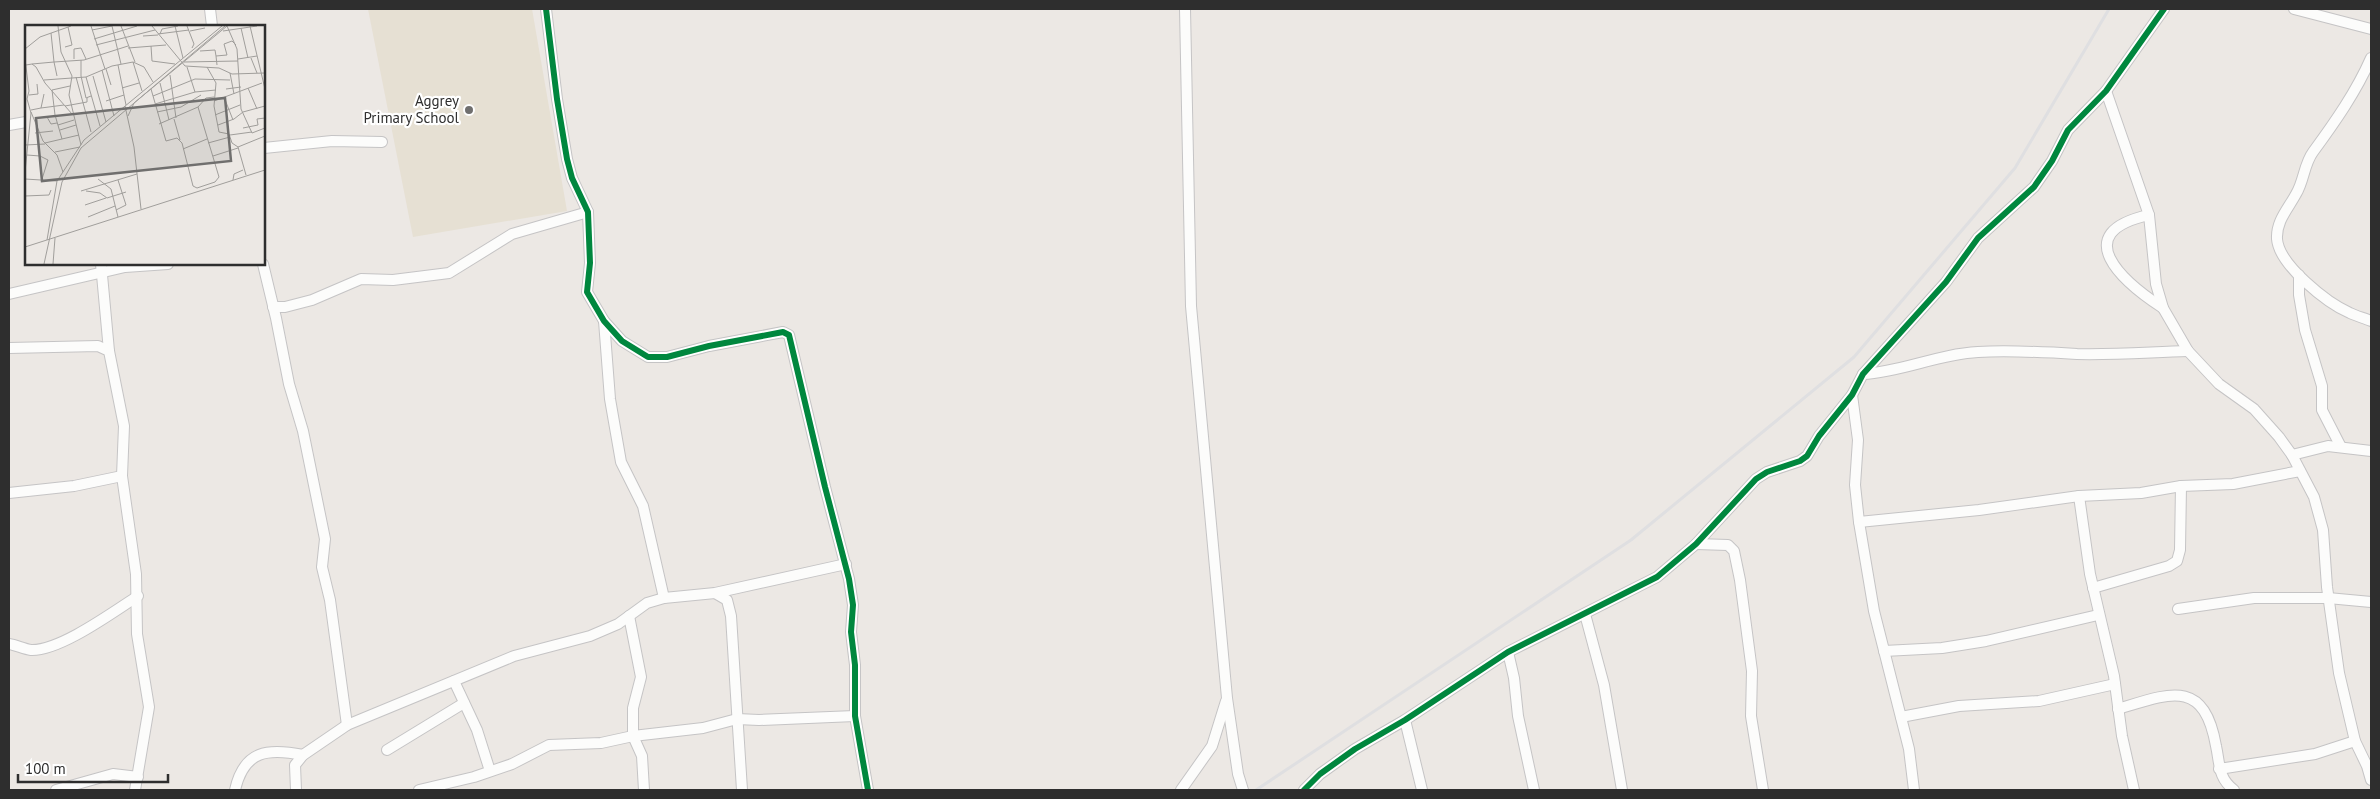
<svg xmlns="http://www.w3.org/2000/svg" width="2380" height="799" font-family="'PT Sans',sans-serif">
<rect width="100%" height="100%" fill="#ece8e4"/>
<polygon fill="#e6e0d3" points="368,9 532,9 567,211 413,237"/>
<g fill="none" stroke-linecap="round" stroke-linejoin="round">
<defs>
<g id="minor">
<polyline points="210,9 212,26"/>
<polyline points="546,9 557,99 567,159 572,178 588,212 590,263 587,292 604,321 622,341 648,357 667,357 709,346 783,332 789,335 825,487 849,579 853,605 851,632 855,665 855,716 868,790"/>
<polyline points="1185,9 1191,306 1227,698 1238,774 1243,790"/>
<polyline points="2294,9 2371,29"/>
<path d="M2371 58C2356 92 2335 122 2313 152 2304 164 2304 181 2296 194 2288 209 2276 221 2277 239 2279 265 2327 303 2350 313 2356 316 2364 318 2371 321"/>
<polyline points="2106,91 2149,215 2156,284 2163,308 2188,351 2219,384 2254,409 2279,437 2292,455 2314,497 2323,530 2327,587 2339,673 2355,741 2367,766 2371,780"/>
<polyline points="9,125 26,122"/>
<polyline points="264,148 332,141 382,142"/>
<path d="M2149 215C2067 233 2123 282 2163 308"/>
<polyline points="101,264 109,351"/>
<polyline points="263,264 276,318 289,384 303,431 325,539 322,567 330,600 347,725"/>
<polyline points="2299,275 2299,295 2305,330 2322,386 2322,410 2341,447"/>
<polyline points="9,294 125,267 168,264"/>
<polyline points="273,307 285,307 312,300 361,279 393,280 449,273 512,234 588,212"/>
<polyline points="604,321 610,399 621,462 643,506 664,598"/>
<polyline points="9,348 98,346 109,351 124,426 122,476 136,574 137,634 149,707 135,790"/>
<path d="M1863 374C1902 372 1938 354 1978 352 2011 350 2044 352 2077 354 2114 355 2151 352 2188 351"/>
<polyline points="1852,395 1858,440 1855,485 1859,522 1874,611 1909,749 1914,790"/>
<polyline points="2292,455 2328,446 2371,451"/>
<polyline points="9,493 74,486 122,476"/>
<polyline points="2079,496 2090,574 2114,676 2122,736 2134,790"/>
<polyline points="1859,522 1979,510 2079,496 2141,493 2181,486 2233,484 2300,471"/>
<polyline points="1696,544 1728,545 1734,551 1740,580 1752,671 1751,716 1763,790"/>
<polyline points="2093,588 2169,566 2177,561 2180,550 2181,486"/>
<polyline points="715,593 727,600 731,616 742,790"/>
<polyline points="2178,609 2254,598 2328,598 2371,602"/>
<polyline points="1585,614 1604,685 1622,790"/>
<polyline points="629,616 641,677 633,708 633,736 642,756 644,790"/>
<path d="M9 644C16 645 24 649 31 650 60 651 113 612 138 596"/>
<polyline points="1884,651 1942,648 1986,641 2098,615"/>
<polyline points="1508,652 1514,678 1518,716 1534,790"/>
<polyline points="454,681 477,730 490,771"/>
<path d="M2118 709C2170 693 2204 678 2216 746 2220 764 2218 778 2234 790"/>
<polyline points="1901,717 1959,706 2039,701 2115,684"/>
<polyline points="1405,720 1422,790"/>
<polyline points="387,750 464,703"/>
<polyline points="2219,769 2315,754 2355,741"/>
<polyline points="56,790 113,774 138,777"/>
<path d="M235 790C244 750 268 748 303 755"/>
<polyline points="296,790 295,765 303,755 347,725 514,656 590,636 618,624 647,603 664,598 715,593 846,564"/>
<polyline points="419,790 474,777 512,764 549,745 601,743 633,736 703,728 737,719 759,720 855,716"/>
<polyline points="1181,790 1212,746 1226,701"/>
<polyline points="1304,790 1320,774 1355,749 1405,720 1508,652 1657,577 1696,544 1756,479 1767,472 1800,461 1807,456 1819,436 1852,395 1863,374 1946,282 1978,238 2034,187 2052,161 2068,130 2106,91 2164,9"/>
</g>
</defs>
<use href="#minor" stroke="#c5c4c5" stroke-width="12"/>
<use href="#minor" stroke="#fcfcfb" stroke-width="10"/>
<polyline stroke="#dfdfe1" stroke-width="3" points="1256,790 1631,540 1854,357 2015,168 2109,9"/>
<defs>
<g id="cycleway">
<polyline points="546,9 557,99 567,159 572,178 588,212 590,263 587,292 604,321 622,341 648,357 667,357 709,346 783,332 789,335 825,487 849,579 853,605 851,632 855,665 855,716 868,790"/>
<polyline points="1304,790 1320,774 1355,749 1405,720 1508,652 1657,577 1696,544 1756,479 1767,472 1800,461 1807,456 1819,436 1852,395 1863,374 1946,282 1978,238 2034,187 2052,161 2068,130 2106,91 2164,9"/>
</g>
</defs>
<use href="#cycleway" stroke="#fff" stroke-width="9"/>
<use href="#cycleway" stroke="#00873e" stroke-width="6"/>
</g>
<circle fill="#706f6e" stroke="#fff" stroke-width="2" cx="469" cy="110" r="5"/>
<g text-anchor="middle" stroke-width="4.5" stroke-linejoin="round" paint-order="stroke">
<g font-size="15" fill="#2e2e2e" stroke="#fff" text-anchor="end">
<text x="459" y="106">Aggrey<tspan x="459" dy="17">Primary School</tspan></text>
</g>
</g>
<g transform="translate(25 25)">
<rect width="240" height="240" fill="#ece8e4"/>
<path fill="none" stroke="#a09e9b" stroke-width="1" d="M33 1 36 27 47 51 44 70 56 120M66 1 80 44M87 1 96 39M96 1 110 37M127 1 160 41 194 43 207 49 240 48M150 1 158 33M162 1 169 19 167 23M202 1 212 24 216 84 227 108 240 103M225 1 240 64M216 3 223 33M67 5 87 1M165 6 180 3M198 6 232 1M26 8 29 37M133 9 164 5M135 9 137 4 153 1M118 11 133 10M69 14 112 1M71 20 130 5M126 21 127 36 150 39M40 22 47 20 43 2M103 23 141 20M0 24 15 12 46 1M175 26 190 25 191 31M226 33 232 48M0 34 4 66 2 74 6 88 0 147M49 34V24L56 23 61 34M213 34 232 31M56 35V51M108 37 117 66M159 37 213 36M7 39 29 37M1 40 7 39 11 42 20 58 47 89M93 40 101 80M192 40 191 31 202 30 199 19 207 16 211 20M182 42 191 58 189 81 194 107 204 109 207 118 213 122 221 150M81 44 86 60M77 45 89 91M205 48 209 69M145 50 151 93M32 51 29 37 59 35 103 21M56 51 61 73 66 71M68 51 81 97M51 52 66 107M61 52 75 101M170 54 205 55M19 55 61 52 87 41 108 37 119 42 128 57M135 58 144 95M97 63 114 58M223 63 232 84M126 64 141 116 152 113 157 118 168 161 172 163 190 157 194 152 173 82M201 64 216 62M170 67 191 65M4 70 13 69 12 59M128 71 170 54M199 72 208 95M81 76 99 70M189 76 237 58M130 79 170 67 162 42M40 81 62 77V73M100 81 109 122 116 184M16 83 39 80M6 85 16 83 19 69M6 87 18 116 32 130 38 147M132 87 156 82 176 70M190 90 215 80M103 91 109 78 202 1M11 93 22 92 26 99 32 98M149 94 155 115M134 99 173 82 181 73 189 72M33 100 49 95M193 100 209 94 218 87 240 81M218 103 233 100 232 94 240 93M35 105 51 100M10 108 28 106M205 110 227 107M37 114 30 90 27 65 45 61M20 118 54 110M183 118 205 112M0 120 20 119M213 122 240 111M158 124 182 114M30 127 55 122M2 130 15 131 23 135 17 154M188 131 213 123M0 154 32 156M73 154 86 164 93 192M208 155 209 149 218 145M56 166 112 149M61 166 75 168 82 173 101 167M0 171 24 170 26 165M60 180 81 173M91 185 101 180 93 155M63 192 90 181M22 215 32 156 59 115 197 1M0 222 240 145M19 239 37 157 56 123 200 1M28 239 30 213"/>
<path fill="#706f6e" fill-opacity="0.15" stroke="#706f6e" stroke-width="2.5" d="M200 73 206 136 17 156 11 93Z"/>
<rect width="240" height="240" fill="none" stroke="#2e2e2e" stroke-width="2.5"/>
</g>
<rect width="2380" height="799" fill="none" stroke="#2e2e2e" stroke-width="20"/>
<path d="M18 774v8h150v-8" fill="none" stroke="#2e2e2e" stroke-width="2.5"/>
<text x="25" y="774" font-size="15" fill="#2e2e2e" stroke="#ffffff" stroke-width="4" paint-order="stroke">100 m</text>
</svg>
